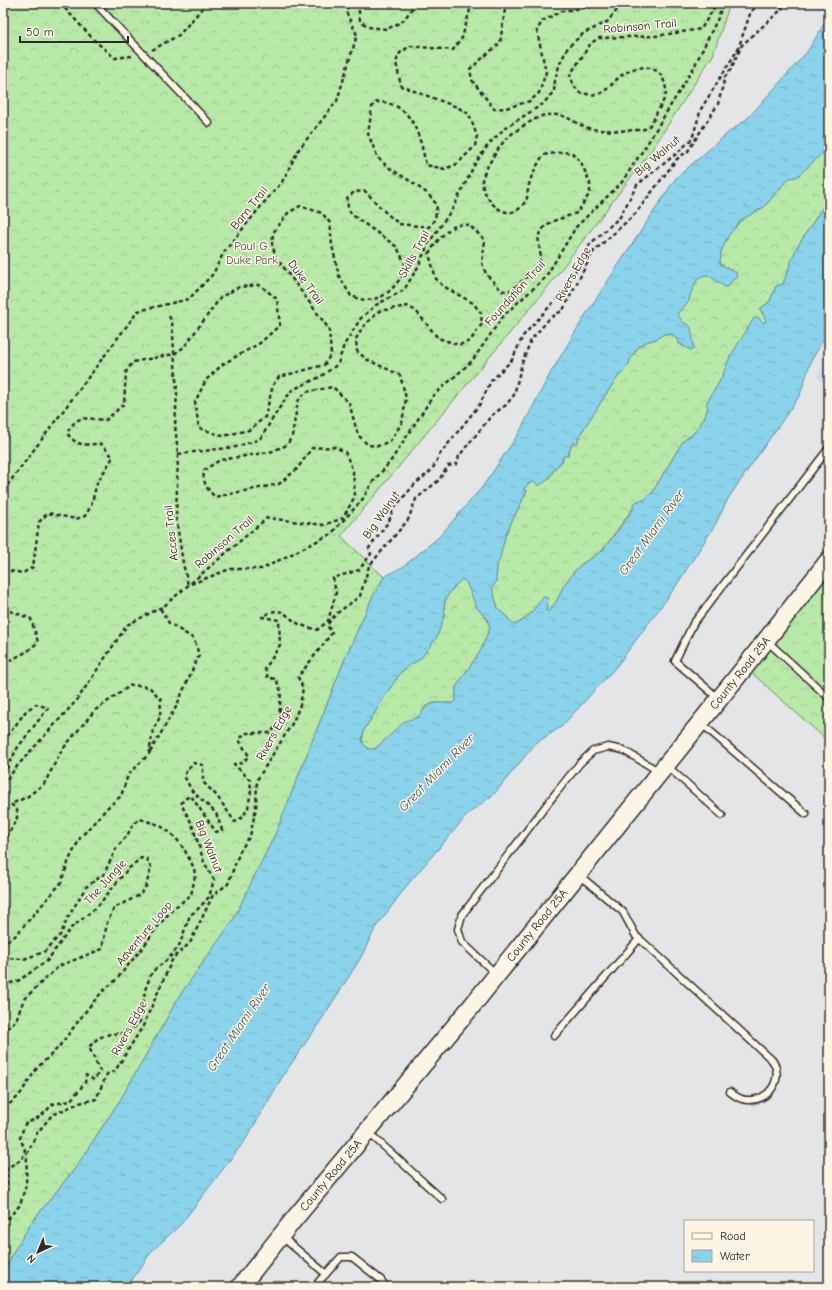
<svg xmlns="http://www.w3.org/2000/svg" width="832" height="1290" font-family="'Comic Neue',sans-serif">
<defs>
<pattern id="forest-crowns" width="20" height="18" patternUnits="userSpaceOnUse"><rect width="20" height="18" fill="#b9e9a8"/><path d="M2 6a3 3 0 1 1 6 0M12 15a3 3 0 1 1 6 0" fill="none" stroke="#9fc891"/></pattern>
<pattern id="water-ripples" width="26" height="14" patternUnits="userSpaceOnUse"><rect width="26" height="14" fill="#8ad3eb"/><path d="M2 4q2-2 4 0t4 0M15 11q2-2 4 0t4 0" fill="none" stroke="#77b5ca"/></pattern>
</defs>
<rect width="100%" height="100%" fill="#e3e5e7"/>
<filter id="ink" filterUnits="userSpaceOnUse"><feTurbulence type="fractalNoise" baseFrequency=".025" numOctaves="2"/><feDisplacementMap in="SourceGraphic" scale="8" xChannelSelector="R" yChannelSelector="G"/><feConvolveMatrix kernelMatrix="1 2 1 2 8 2 1 2 1" color-interpolation-filters="sRGB"/></filter>
<g filter="url(#ink)">
<polygon fill="#d2dae9" points="829,355 829,388 817,377"/>
<g fill="url(#forest-crowns)" stroke="#728a6a">
<polygon points="3,3 730,3 713,55 653,148 547,288 341,536 384,577 372,598 346,656 277,830 233,921 180,995 122,1097 76,1167 32,1222 14,1251 3,1275"/>
<path d="M828 147 829 197 796 249 783 284 776 286 770 301 760 309 766 320 765 322 763 323 741 341 730 357 721 379 706 404 708 406 705 417 693 434 683 441 652 493 644 500 638 501 602 551 579 566 564 585 556 602 549 612 546 611 548 604 543 597C535 608 527 620 514 625L498 608 492 588 496 582 497 565 506 533 527 491 523 490 529 483 548 480 555 468 562 462 564 456 568 455 572 443 578 442 579 436 614 382 629 364 630 360 638 347 646 342 656 339 664 334 674 335 679 344 691 350V327L685 325 677 314 689 301 690 295 697 280 702 276 708 275 725 287 720 264 721 252 728 236 741 220 764 207 789 178Z"/>
<polygon points="829,560 829,742 745,667"/>
<path d="M462 579 466 581 477 608 487 619 490 627 481 650 456 687V701L454 703H433L425 707 419 717 388 738 374 749H369L364 745 362 741 364 730 390 688 402 671 422 657 445 614C442 597 451 590 462 579Z"/>
</g>
<path fill="url(#water-ripples)" stroke="#64909e" fill-rule="evenodd" d="M829 16V147L797 177 789 178 764 207 741 220 728 236 721 252 720 264 737 273 736 278 731 281 729 286 725 287 708 275 702 276 697 280 690 295 689 301 677 314 685 324H688L691 327 694 348 691 350C682 346 679 343 674 335L664 334 656 339 646 342 638 347 630 360 629 364 614 382 579 436 578 443H572L568 455 564 456C561 462 558 465 554 470 549 477 547 482 538 486L535 482 529 483 523 490 527 491 506 533 499 562 497 565 496 582 492 588 498 608 514 625C528 620 535 608 543 597L548 598 546 611H549L556 602 564 585 579 566 602 551 633 510V504L638 501 644 500 652 493 683 441 693 434 705 417 708 406 706 404 721 379 730 357 754 318H759L763 323 765 322 766 320 760 309 770 301 776 286 783 284 796 249 829 197V330L811 361 800 395 729 497 715 525 674 589 616 667 561 727 536 743 494 794 469 813 408 884 376 927 360 959 318 1025 284 1074 246 1139 181 1224 152 1251 127 1287H3V1275L14 1251 32 1222 76 1167 122 1097 180 995 233 920 277 830 346 656 372 598 384 577 404 566 439 537 483 486 519 433 550 374 586 314 676 178 729 132 748 118 807 52ZM462 579 466 582 477 608 487 619 490 627 481 650 456 687V701L454 703C435 703 429 700 419 717L405 721 375 749H369L364 745 362 740 364 730 390 688 402 671 422 657 437 637 445 614 444 607 445 600 452 589Z"/>
<g fill="none" stroke-linecap="round" stroke-linejoin="round">
<defs>
<g id="service">
<polyline points="95,3 209,123"/>
<polyline points="767,641 829,698"/>
<polyline points="718,698 675,661 693,624 829,448"/>
<polyline points="702,724 806,814"/>
<polyline points="667,766 722,815"/>
<path d="M579 875 623 912 636 936 642 941 772 1060C785 1078 769 1102 747 1100 741 1100 735 1096 730 1092"/>
<polyline points="496,974 462,942 458,929 462,915 555,794 580,763 593,751 608,747 623,750 660,772"/>
<polyline points="554,1036 639,939"/>
<polyline points="368,1132 442,1199"/>
<polyline points="281,1236 326,1274"/>
<polyline points="314,1287 341,1257 352,1257 381,1280 386,1287"/>
</g>
<g id="secondary">
<path id="s1" d="M240 1287 295 1218 471 1007 745 667 829 560"/>
</g>
</defs>
<use href="#service" stroke="#2b2b2b" stroke-width="9"/>
<use href="#secondary" stroke="#2b2b2b" stroke-width="20"/>
<g stroke="#2b2b2b" stroke-width="2.5" stroke-dasharray="4 3" stroke-linecap="butt">
<polyline points="60,3 94,40 115,58 132,56"/>
<polyline points="358,3 360,20 368,27 387,29 403,21 416,3"/>
<polyline points="506,3 500,43 470,69 472,80 494,109 506,108 530,101 539,93 546,72 537,31 542,21 562,11 597,6 602,3"/>
<polyline points="152,50 179,35 207,3"/>
<polyline points="169,316 172,322 177,393 175,425 178,454 176,517 183,563 188,585"/>
<polyline points="178,454 236,447 260,439 278,410 292,390 320,377 338,364 344,345 361,318 376,305 404,290 418,267 428,244 453,208 475,164 488,145 505,128 543,104 554,91 555,80 560,63 568,47 584,33 607,22 623,3"/>
<polyline points="3,491 138,311 189,299 213,274 224,252 262,205 282,182 299,149 337,101 357,35 347,14 347,3"/>
<path d="M3 570 23 573 33 567 39 522 48 513 76 519 85 516 91 506 97 483 113 457 101 444C84 444 78 448 67 433 78 413 85 419 106 420L124 404 126 372 133 362 174 354 184 347 221 297 239 287 260 285 277 299 280 325 260 343 223 364 206 380 195 402 199 428 223 436 249 430 265 417 273 385 279 377 324 365 331 354 329 329 276 257 272 244 273 233 288 213 300 206 322 213 330 223 332 245 339 276 351 296C355 297 361 300 366 300 388 299 396 285 407 268L397 247 351 214 348 207 347 199 354 192 365 191 384 211 399 224 429 227 435 219 437 205 428 194 413 183 388 167 378 158 368 134 372 107 377 102C413 102 420 137 426 165L445 169 457 164 475 146 477 136 469 114 457 107 401 86 396 62 400 53 410 46 453 50 462 38 470 10 478 3"/>
<polyline points="191,584 230,569 262,569 331,534 362,500 372,483 390,462 433,396 472,361 504,315 545,278 576,227 622,182 647,144 693,69 718,18 723,3"/>
<polyline points="3,610 14,612 31,619 38,642 28,651 9,661 3,658"/>
<polyline points="3,742 26,711 36,704 48,708 18,747 3,775"/>
<polyline points="150,752 176,707 199,655 194,639 169,623 160,608"/>
<path d="M3 785 18 765 77 700 127 625 164 606 267 518 324 525 343 518 355 496 353 471 345 452 335 447 312 448 297 469 279 484 215 497C207 489 202 482 204 470L220 460 270 452 287 445 292 436 298 401 306 392 333 387 349 403 358 435 368 445 378 446 390 441 402 423 406 398 400 375 366 359 357 351 356 339 362 328 379 311 407 306 416 311 438 338 459 345 470 341 482 324 481 313 473 303 443 286 436 279 429 254C435 243 446 228 459 225 462 224 466 225 469 225L485 240 482 263 486 274 502 291 512 290 535 269 541 258 538 236 545 226 553 221 577 213 590 193V183L581 162 572 153 563 152 543 155C538 164 531 175 529 185 526 195 530 198 521 207 505 223 483 199 482 182 481 174 499 147 505 140 511 133 537 116 546 115 568 113 569 121 588 128 595 131 641 132 647 128 651 125 655 117 657 112 660 107 667 96 666 90 664 68 646 62 627 72 617 76 611 88 601 93 595 96 587 94 580 93L574 86 570 75 591 43 599 38 656 36 701 29 717 3"/>
<polyline points="3,844 17,818 17,810 11,804 27,797 44,784 62,750 94,711 131,685 149,687 161,699 160,717 153,730 149,754 128,775 121,796 108,807 80,838 69,860 61,883 15,936 3,943"/>
<polyline points="3,958 24,959 44,952 61,934 67,919 86,887 104,874 117,847 127,836 133,824 140,819 159,825 168,831 176,838 184,849 194,868 195,877 191,895 174,908 163,920 152,934 144,946 116,980 103,991 89,1007 58,1048 37,1068 19,1096 7,1106 3,1113"/>
<polyline points="3,985 18,981 47,961 71,928 97,907 127,870 141,858 147,859 151,868 146,886 140,895 114,908 107,923 102,949 59,966 24,999 16,1020 6,1030 3,1031"/>
<path d="M3 1204 6 1203 7 1168 22 1159 25 1150 20 1138 25 1124 41 1116 53 1104 70 1101 85 1083 86 1075 94 1080 100 1071 89 1047 98 1038 110 1034 125 1033 137 1025 141 1020 145 990 152 972 169 958 179 946 190 915 196 911 209 897 214 880 204 862 192 824 181 804 184 799 191 796 216 832 222 830 216 813 192 791 184 776 187 770 193 763 203 765V782L217 796 235 822 243 817 248 808 251 791 250 780 234 764 242 763 249 756 239 740 245 733H271L279 721 281 691 276 679 268 678 265 669 280 645 279 620 262 617C284 603 284 617 301 625 306 627 312 628 317 630L328 621 336 593 333 578 359 570 371 554 369 548 389 521 393 509 415 484 432 470 440 454 480 404 491 381 512 360 523 336 567 287 590 244 620 217 637 185 676 154 692 139 701 109 738 49 751 11 762 3"/>
<polyline points="3,1224 20,1205 26,1185 27,1154 37,1133 52,1115 79,1103 96,1099 107,1074 115,1071 143,1026 173,958 190,943 213,895 228,884 240,851 250,836 256,808 257,780 293,722 300,705 303,688 298,677 332,633 327,625 336,614 360,596 369,566 408,520 416,499 439,480 448,466 457,464 459,456 492,415 506,405 514,395 522,363 531,340 549,319 563,310 593,252 635,214 677,159 688,151 718,104 725,77 731,69 742,45 782,9 783,3"/>
</g>
<use href="#service" stroke="#fcf5e5" stroke-width="6"/>
<use href="#secondary" stroke="#fcf5e5" stroke-width="17"/>
</g>
</g>
<g text-anchor="middle" stroke-width="3" stroke-linejoin="round" paint-order="stroke">
<g font-size="12" fill="#2b2b2b" stroke="#fcf5e5">
<text transform="translate(640 26) rotate(-5)" y="4">Robinson Trail</text>
<text transform="translate(657 156) rotate(-40)" y="4">Big Walnut</text>
<text transform="translate(249 208) rotate(-51)" y="4">Barn Trail</text>
<text transform="translate(414 254) rotate(-61)" y="4">Skills Trail</text>
<text transform="translate(573 274) rotate(-61)" y="4">Rivers Edge</text>
<text transform="translate(306 282) rotate(54)" y="4">Duke Trail</text>
<text transform="translate(515 293) rotate(-48)" y="4">Foundation Trail</text>
<text transform="translate(381 515) rotate(-55)" y="4">Big Walnut</text>
<text transform="translate(171 533) rotate(-96)" y="4">Acces Trail</text>
<text transform="translate(224 542) rotate(-41)" y="4">Robinson Trail</text>
<text dy="4" stroke="none"><textPath href="#s1" startOffset="792">County Road 25A</textPath></text>
<text transform="translate(274 733) rotate(-61)" y="4">Rivers Edge</text>
<text transform="translate(209 846) rotate(68)" y="4">Big Walnut</text>
<text transform="translate(105 882) rotate(-48)" y="4">The Jungle</text>
<text dy="4" stroke="none"><textPath href="#s1" startOffset="468">County Road 25A</textPath></text>
<text transform="translate(144 933) rotate(-50)" y="4">Adventure Loop</text>
<text transform="translate(129 1028) rotate(-61)" y="4">Rivers Edge</text>
<text dy="4" stroke="none"><textPath href="#s1" startOffset="144">County Road 25A</textPath></text>
</g>
<g font-size="12" fill="#4e5a4a" stroke="#fcf5e5">
<text x="252" y="250">Paul G.<tspan x="252" dy="14">Duke Park</tspan></text>
</g>
<g font-size="13" font-style="italic" fill="#43555b" stroke="#fcf5e5">
<text transform="translate(651 532) rotate(-54)" y="5">Great Miami River</text>
<text transform="translate(436 772) rotate(-46)" y="5">Great Miami River</text>
<text transform="translate(238 1027) rotate(-56)" y="5">Great Miami River</text>
</g>
</g>
<rect width="832" height="1290" fill="none" stroke="#fcf5e5" stroke-width="16"/>
<rect x="8" y="8" width="816" height="1274" fill="none" stroke="#2b2b2b" stroke-width="1.5" filter="url(#ink)"/>
<rect x="684" y="1220" width="130" height="52" fill="#fcf5e5" stroke="#a8a49b"/>
<rect x="692" y="1233" width="20" height="6" fill="#fcf5e5" stroke="#a8a49b"/>
<text x="720" y="1240" font-size="12" fill="#2b2b2b">Road</text>
<rect x="692" y="1250" width="20" height="12" fill="url(#water-ripples)" stroke="#a8a49b"/>
<text x="720" y="1260" font-size="12" fill="#2b2b2b">Water</text>
<g transform="translate(38 1252) rotate(224)" stroke="#fcf5e5" stroke-width="3" paint-order="stroke">
<path d="M0-3L7 15L0 10L-7 15Z" fill="#2b2b2b"/>
<text y="-6" font-size="11" font-weight="bold" text-anchor="middle" fill="#2b2b2b">N</text>
</g>
<path d="M20 36v6h108v-6" fill="none" stroke="#2b2b2b" stroke-width="2"/>
<text x="26" y="36" font-size="12" fill="#2b2b2b" stroke="#fcf5e5" stroke-width="3" paint-order="stroke">50 m</text>
</svg>
